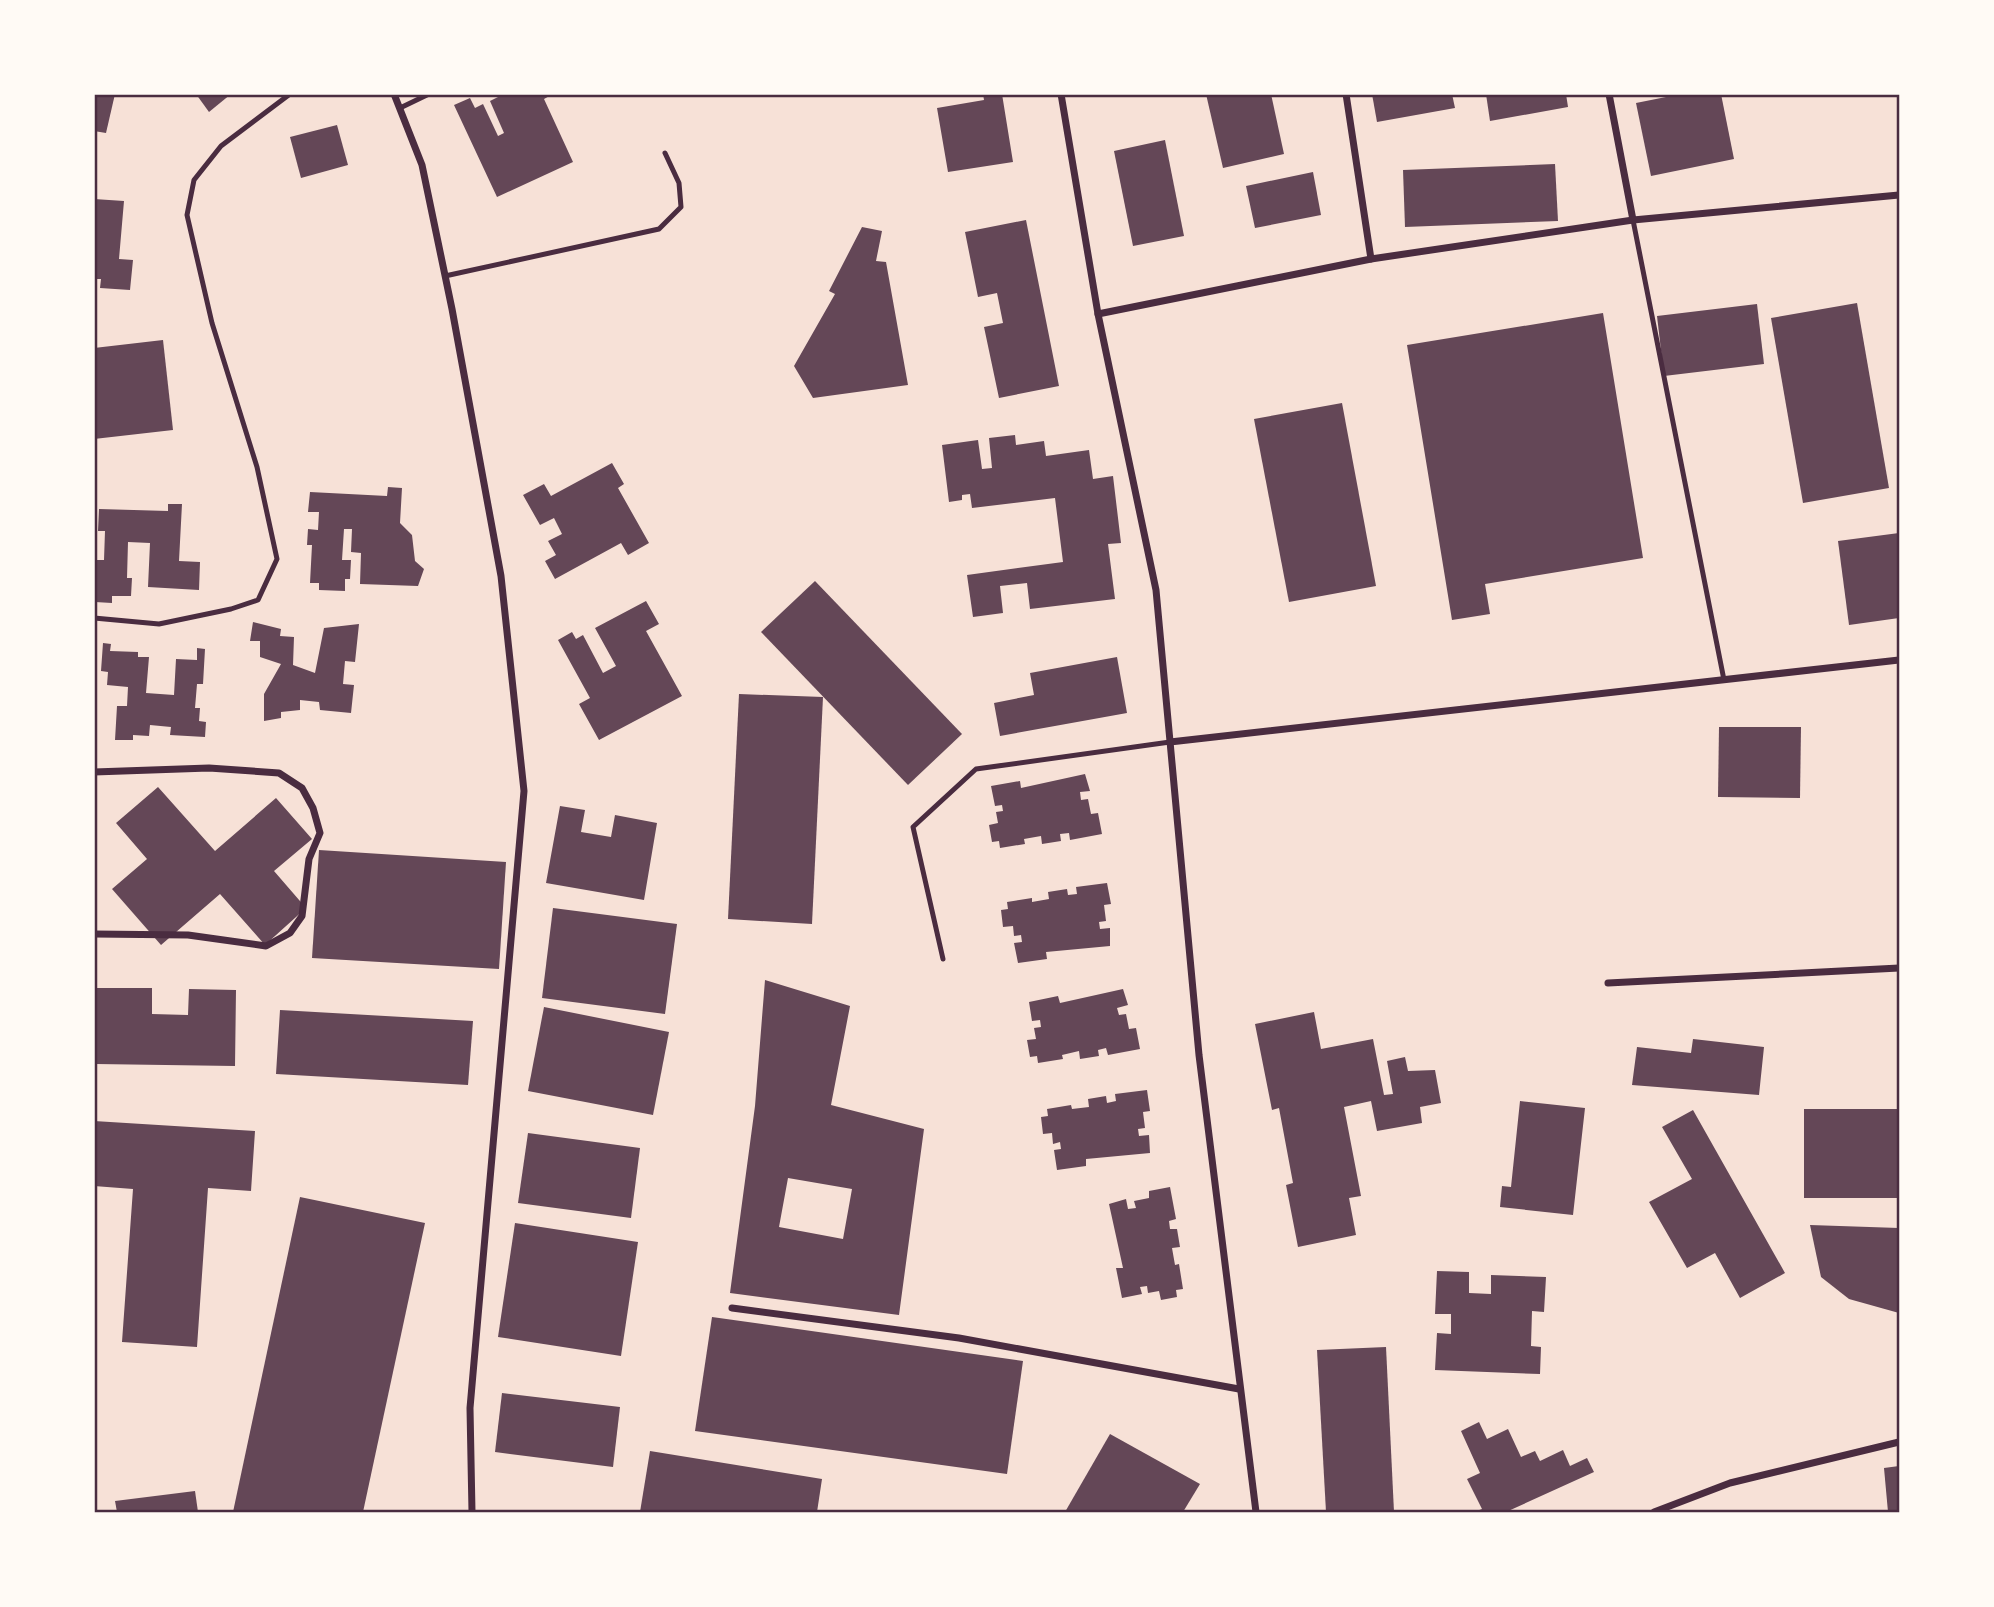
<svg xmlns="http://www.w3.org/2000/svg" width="1994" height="1607" font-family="Helvetica,sans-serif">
<rect width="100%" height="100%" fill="#f7e1d7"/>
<g fill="#644757" fill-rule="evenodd">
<polygon points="94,94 115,94 106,133 94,131"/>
<polygon points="196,94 231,94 209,112"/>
<polygon points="497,94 553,94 544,99 573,162 497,197 454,105 470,98 475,108 483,104 498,136 504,133 490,101 498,97"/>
<polygon points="983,94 1002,94 1013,162 948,172 937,108 984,100"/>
<polygon points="1206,94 1271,94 1284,154 1223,168"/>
<polygon points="1372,94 1452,94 1455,108 1377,122"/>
<polygon points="1486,94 1566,94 1568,107 1490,121"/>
<polygon points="1681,94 1721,94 1734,159 1651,176 1636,103"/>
<polygon points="337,125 348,165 301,178 290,137"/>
<polygon points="1165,140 1184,236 1133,246 1114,151"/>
<polygon points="1555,164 1558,221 1405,227 1403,170"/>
<polygon points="1313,172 1321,215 1255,228 1246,186"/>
<polygon points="94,199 124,201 119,259 133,260 130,290 100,288 101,279 94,279"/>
<polygon points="1026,220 1059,386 999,398 984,327 1003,323 997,293 978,297 965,232"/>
<polygon points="862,227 882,231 876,261 886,262 908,385 813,398 794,366 835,294 829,291"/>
<polygon points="1857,303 1889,488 1803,503 1771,318"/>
<polygon points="1757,304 1764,364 1664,376 1657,316"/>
<polygon points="1603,313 1643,558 1485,584 1490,614 1452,620 1407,345"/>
<polygon points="163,340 173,430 94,439 94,348"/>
<polygon points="1342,403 1376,586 1289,602 1254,419"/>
<polygon points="1015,435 1016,445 1044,441 1046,456 1089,450 1093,479 1113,476 1121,543 1108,544 1115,599 1030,609 1027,583 1000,586 1003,613 973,617 967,575 1063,562 1055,498 972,508 970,494 962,495 962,500 949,502 942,445 978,440 982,469 992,468 989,438"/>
<polygon points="612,463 624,484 618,488 649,543 628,555 621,543 555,579 545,561 556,555 548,541 562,534 554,518 540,525 523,495 544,484 551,496"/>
<polygon points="388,487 402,488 400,523 412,535 415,561 424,569 418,586 360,584 361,553 351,552 352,529 344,529 342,560 351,560 350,579 345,579 345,591 319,590 319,583 310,583 312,545 307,545 308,529 318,530 319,512 308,512 310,492 387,496"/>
<polygon points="168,504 182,504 179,561 200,562 199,590 148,587 150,543 128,542 127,578 132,578 131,596 112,596 112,603 95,602 97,560 104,560 105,531 98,531 99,509 168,511"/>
<polygon points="1899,533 1899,618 1849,625 1838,541"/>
<polygon points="815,581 962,734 908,785 761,632"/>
<polygon points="646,601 659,624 646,631 682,696 599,740 579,704 590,698 558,640 572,632 576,639 583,635 603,673 616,666 595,628"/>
<polygon points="253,622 281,629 280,636 294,637 293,665 315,673 324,628 359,624 355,662 345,661 343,684 354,685 351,713 320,710 319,702 300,700 300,710 281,712 281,718 264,721 264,694 281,664 260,657 260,641 250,641"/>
<polygon points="103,643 111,644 110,651 138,652 138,657 149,657 146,693 174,695 176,659 197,660 197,648 205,649 203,684 197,684 195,708 200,708 199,721 206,722 205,737 170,735 171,727 150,725 149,736 133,735 133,740 115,740 117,706 127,706 128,687 107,685 108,672 101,671"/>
<polygon points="1117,657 1127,713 1000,736 994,703 1034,695 1030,673"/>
<polygon points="739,694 823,697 812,924 728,919"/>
<polygon points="1719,727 1801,727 1800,798 1718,797"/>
<polygon points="1085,774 1090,791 1080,792 1081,800 1088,799 1091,814 1098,813 1102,834 1070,840 1069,833 1060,834 1061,841 1042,844 1041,836 1024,839 1025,844 1000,848 999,841 992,842 989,825 998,823 996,812 1003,811 1002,805 995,806 991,786 1020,781 1021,788"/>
<polygon points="158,787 215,851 276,798 312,839 274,871 306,908 265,945 220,894 161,945 112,889 147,859 116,823"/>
<polygon points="560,806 585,810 581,832 611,837 615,815 657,823 644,900 546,883"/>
<polygon points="319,850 506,862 499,969 312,958"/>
<polygon points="1107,883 1111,904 1104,905 1106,921 1099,922 1100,929 1110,928 1110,946 1046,952 1047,959 1018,963 1014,943 1022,942 1021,935 1014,936 1013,926 1003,927 1001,910 1008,909 1007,902 1032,898 1032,902 1049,899 1048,892 1067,889 1068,895 1077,894 1076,887"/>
<polygon points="553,908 677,924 665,1014 542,998"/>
<path d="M765 980 850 1006 831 1105 924 1129 899 1315 730 1293 755 1106ZM788 1178 852 1189 843 1239 779 1227Z"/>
<polygon points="97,988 152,988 152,1014 188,1015 189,989 236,990 235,1066 96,1064"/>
<polygon points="1123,989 1128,1005 1117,1008 1119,1015 1126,1014 1129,1029 1136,1028 1140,1049 1108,1055 1106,1048 1098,1050 1099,1056 1080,1059 1079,1051 1062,1055 1063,1059 1038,1063 1037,1056 1030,1057 1027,1040 1036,1039 1034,1028 1041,1027 1040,1020 1032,1021 1029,1002 1058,996 1060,1003"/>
<polygon points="544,1007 669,1032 653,1115 528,1091"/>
<polygon points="280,1010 473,1021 468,1085 276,1074"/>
<polygon points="1314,1012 1321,1049 1373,1039 1384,1095 1393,1094 1387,1061 1405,1057 1408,1071 1435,1070 1441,1103 1420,1107 1422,1123 1377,1131 1371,1101 1344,1107 1361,1196 1349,1198 1356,1235 1298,1247 1286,1185 1293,1183 1279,1108 1272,1110 1255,1024"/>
<polygon points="1693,1039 1764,1047 1759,1095 1632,1085 1637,1047 1691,1053"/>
<polygon points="1147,1090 1150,1111 1143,1112 1145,1128 1138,1129 1139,1136 1149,1135 1150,1153 1086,1159 1086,1166 1057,1170 1054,1150 1061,1149 1060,1142 1053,1144 1052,1133 1043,1134 1041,1117 1048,1116 1047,1109 1071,1105 1072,1109 1089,1107 1088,1099 1106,1096 1107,1103 1116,1101 1115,1094"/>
<polygon points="1520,1101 1585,1108 1573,1215 1500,1207 1502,1186 1511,1187"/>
<rect x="1804" y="1109" width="95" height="89"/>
<polygon points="1693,1110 1785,1273 1740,1298 1715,1253 1687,1268 1649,1202 1692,1179 1662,1127"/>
<polygon points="94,1121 255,1131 251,1191 208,1188 197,1347 122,1342 133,1189 94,1186"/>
<polygon points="528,1133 640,1148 631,1218 518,1203"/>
<polygon points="1170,1187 1176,1219 1169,1221 1170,1229 1177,1229 1180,1247 1172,1248 1175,1265 1179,1264 1183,1289 1176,1290 1177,1297 1161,1300 1159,1291 1148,1293 1147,1286 1140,1287 1142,1294 1122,1298 1116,1268 1123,1268 1109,1204 1126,1199 1128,1209 1136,1208 1134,1201 1149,1198 1149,1191"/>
<polygon points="300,1197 425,1223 363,1512 233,1512"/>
<polygon points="515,1223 638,1242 621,1356 498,1337"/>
<polygon points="1810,1225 1899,1228 1899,1313 1849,1299 1821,1277"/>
<polygon points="1437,1271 1469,1272 1469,1293 1491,1294 1491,1275 1546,1277 1544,1312 1532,1311 1531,1346 1541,1347 1540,1374 1435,1370 1437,1333 1451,1334 1451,1314 1435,1314"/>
<polygon points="712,1317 1023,1361 1007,1474 695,1431"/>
<polygon points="1386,1347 1394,1512 1326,1512 1317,1350"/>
<polygon points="502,1393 620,1407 613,1467 495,1452"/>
<polygon points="1479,1422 1487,1439 1508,1429 1521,1457 1535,1451 1540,1461 1563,1450 1570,1466 1587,1458 1594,1472 1506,1512 1474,1512 1482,1509 1467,1479 1480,1473 1461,1431"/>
<polygon points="1110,1434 1200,1484 1183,1512 1065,1512"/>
<polygon points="650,1451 822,1479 817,1512 640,1512"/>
<polygon points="1899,1466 1899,1512 1888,1512 1884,1468"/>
<polygon points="195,1491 198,1512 117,1512 115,1501"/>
</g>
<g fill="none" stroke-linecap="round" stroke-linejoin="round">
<g stroke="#4a2c40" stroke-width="5">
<polyline points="400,108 429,94"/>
<polyline points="1633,220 1724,680"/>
<polyline points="445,276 659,229 681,207 679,183 665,153"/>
<polyline points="94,618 159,624 231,609 258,600 277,559 257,467 212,323 187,215 194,180 221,146 290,94"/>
<polyline points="943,959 913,827 976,769 1170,742"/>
</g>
<g stroke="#4a2c40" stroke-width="7">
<polyline points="394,94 422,165 452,309 501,576 524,791 470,1408 472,1512"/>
<polyline points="1061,94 1098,314 1156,590 1199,1055 1256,1512"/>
<polyline points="1346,94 1371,259"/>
<polyline points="1609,94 1633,220"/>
<polyline points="1098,314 1371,259 1633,220 1899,195"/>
<polyline points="1170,742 1899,660"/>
<polyline points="94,772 209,768 279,773 302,788 313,808 320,833 309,859 302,916 290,933 266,946 188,935 94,934"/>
<polyline points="1608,983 1899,968"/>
<polyline points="732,1308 959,1338 1239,1389"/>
<polyline points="1654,1512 1730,1483 1899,1442"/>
</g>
</g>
<rect width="1994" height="1607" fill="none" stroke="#fffaf5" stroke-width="192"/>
<rect x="96" y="96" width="1802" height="1415" fill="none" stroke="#4a2c40" stroke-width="2.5"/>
</svg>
